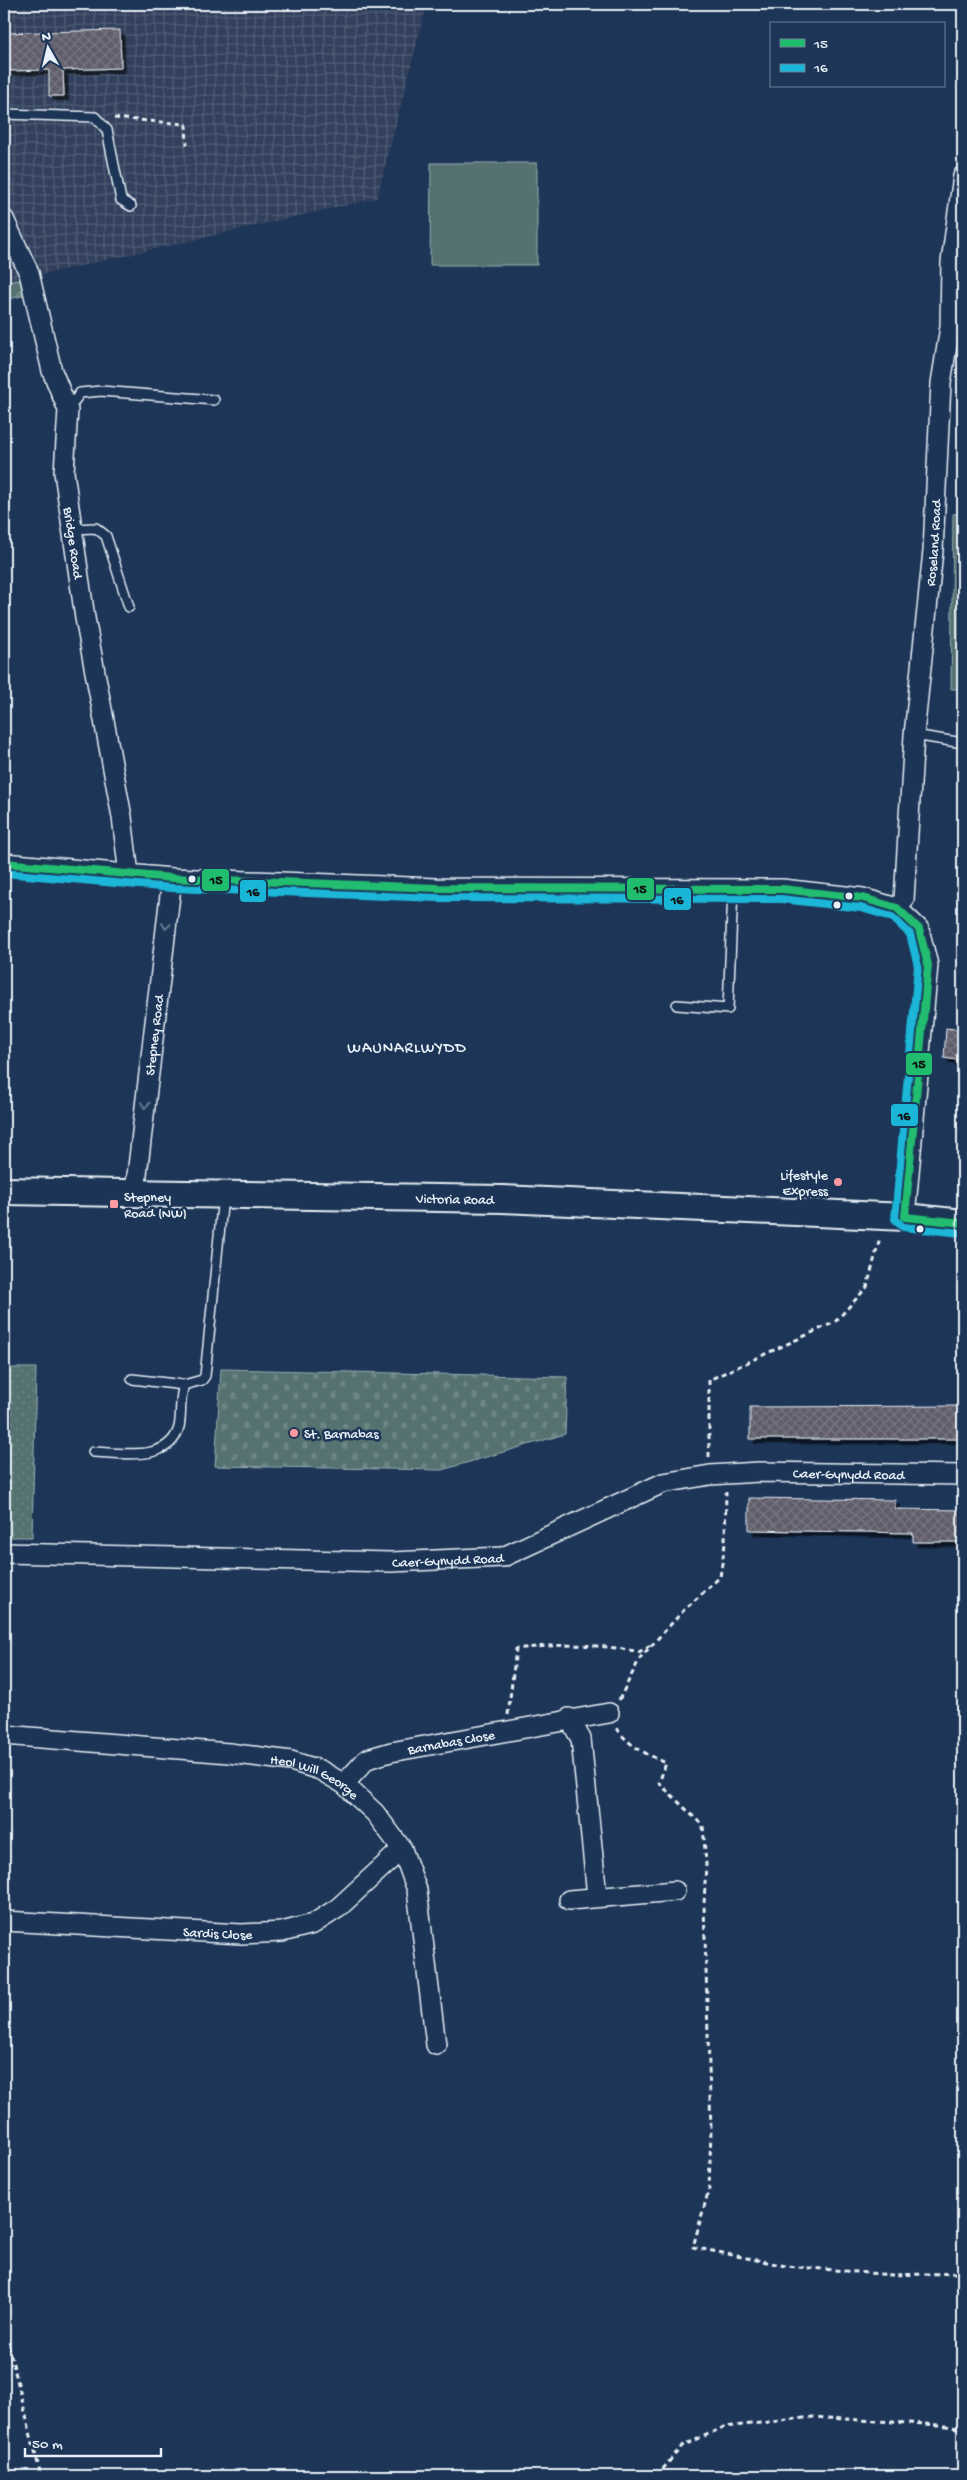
<svg xmlns="http://www.w3.org/2000/svg" width="967" height="2480" font-family="'Gochi Hand',sans-serif">
<defs>
<pattern id="industrial-grid" width="8" height="8" patternUnits="userSpaceOnUse" patternTransform="scale(1.25)"><rect width="8" height="8" fill="#31415d"/><path d="M0 4h8M4 0v8" fill="none" stroke="#4f5d75"/></pattern>
<pattern id="grass-dots" width="8" height="8" patternUnits="userSpaceOnUse" patternTransform="scale(1.25)"><rect width="8" height="8" fill="#547170"/><path d="M2 2h.1M6 6h.1" fill="none" stroke="#6d8685" stroke-width="1.8" stroke-linecap="round"/></pattern>
<pattern id="forest-firs" width="22" height="20" patternUnits="userSpaceOnUse" patternTransform="scale(1.25)"><rect width="22" height="20" fill="#547170"/><path d="M5 1l3.5 6h-7zM16 11l3.5 6h-7z" fill="#6d8685"/></pattern>
<pattern id="cemetery-stones" width="16" height="16" patternUnits="userSpaceOnUse" patternTransform="scale(1.25)"><rect width="16" height="16" fill="#547170"/><path d="M2 7V4a2 2 0 0 1 4 0v3zM10 15v-3a2 2 0 0 1 4 0v3z" fill="#6d8685"/></pattern>
<pattern id="building-cross-hatch" width="8" height="8" patternUnits="userSpaceOnUse" patternTransform="scale(1.25)"><rect width="8" height="8" fill="#605d6b"/><path d="M0 0l8 8M0 8l8-8" fill="none" stroke="#777581"/></pattern>
<filter id="shadow"><feDropShadow dx="4.5" dy="4.5" stdDeviation="0" flood-color="#0009"/></filter>
</defs>
<rect width="100%" height="100%" fill="#1d3557"/>
<filter id="ink" filterUnits="userSpaceOnUse"><feTurbulence type="fractalNoise" baseFrequency=".02" numOctaves="2"/><feDisplacementMap in="SourceGraphic" scale="10" xChannelSelector="R" yChannelSelector="G"/><feConvolveMatrix kernelMatrix="1 2 1 2 8 2 1 2 1" color-interpolation-filters="sRGB"/></filter>
<g filter="url(#ink)">
<polygon fill="url(#industrial-grid)" points="4,4 427,4 377,198 10,282 4,282"/>
<polygon fill="url(#grass-dots)" stroke="#9eb1b4" points="4,1368 36,1368 32,1537 4,1537"/>
<polygon fill="url(#forest-firs)" stroke="#9eb1b4" points="22,280 26,295 4,300 4,282"/>
<polygon fill="url(#cemetery-stones)" stroke="#9eb1b4" points="221,1369 567,1377 565,1434 442,1470 215,1466"/>
<g fill="#547170" stroke="#9eb1b4">
<polygon points="431,163 537,163 537,265 430,265"/>
<polygon points="963,513 963,689 951,689 953,514"/>
</g>
<g fill="url(#building-cross-hatch)" stroke="#e8f1f8" filter="url(#shadow)">
<polygon points="120,30 121,68 63,70 64,96 49,96 49,70 4,71 4,33"/>
<polygon points="946,1028 963,1030 963,1061 944,1058"/>
<polygon points="963,1406 963,1439 750,1439 750,1407"/>
<polygon points="749,1498 895,1500 895,1509 963,1510 963,1542 913,1542 913,1533 749,1530"/>
</g>
<g fill="none" stroke-linecap="round" stroke-linejoin="round">
<defs>
<g id="lane">
<polyline points="4,114 95,117 107,130 121,200 131,206"/>
<polyline points="68,410 80,393 101,391 214,400"/>
<polyline points="72,529 96,528 106,536 129,607"/>
<polyline points="914,735 963,743"/>
<polyline points="677,1005 728,1009 733,889"/>
<polyline points="132,1379 184,1385"/>
<path d="M93 1452C120 1453 170 1463 179 1427 182 1414 179 1398 184 1385L202 1380 205 1376 223 1196"/>
</g>
<g id="street">
<path id="s1" d="M4 219 29 273 52 371 68 410 64 472 85 618 122 817 129 875"/>
<polyline points="4,863 172,878 437,888 782,889 863,898 897,908 919,929 928,965 905,1217"/>
<path id="s2" d="M897 908 904 900 914 735 933 551 941 383 950 327 951 262 963 176"/>
<path id="s3" d="M135 1192 172 878"/>
<path id="s4" d="M4 1553 391 1562 503 1557 663 1483 710 1475 759 1472 963 1475"/>
<polyline points="569,1718 581,1739 597,1896"/>
<path id="s5" d="M4 1735 229 1753 291 1761 320 1770 344 1784 375 1813 402 1849 417 1890 436 2045"/>
<path id="s6" d="M344 1784 367 1759 391 1752 609 1713"/>
<polyline points="569,1900 675,1891"/>
<path id="s7" d="M4 1921 241 1934 282 1932 313 1924 338 1908 402 1849"/>
</g>
<g id="secondary">
<path id="s8" d="M4 1191 502 1199 905 1217 963 1223"/>
</g>
</defs>
<use href="#lane" stroke="#e8f1f8" stroke-width="12"/>
<use href="#street" stroke="#e8f1f8" stroke-width="22"/>
<use href="#secondary" stroke="#e8f1f8" stroke-width="30"/>
<g stroke="#e8f1f8" stroke-width="3" stroke-dasharray="5 4" stroke-linecap="butt">
<polyline points="114,118 186,124 187,145"/>
<polyline points="709,1457 709,1380 835,1322 867,1287 880,1238"/>
<polyline points="619,1700 640,1658 683,1611 720,1577 725,1544 726,1492"/>
<path d="M508 1715 516 1649C558 1644 597 1643 639 1652L652 1644"/>
<path d="M617 1728C627 1746 649 1755 666 1763L659 1783 703 1826 706 1863 704 1905 711 2130 709 2189 693 2247 786 2266 892 2275 963 2273"/>
<polyline points="4,2328 41,2476"/>
<polyline points="657,2476 682,2446 724,2427 813,2417 941,2425 963,2429"/>
</g>
<use href="#lane" stroke="#1d3557" stroke-width="9"/>
<use href="#street" stroke="#1d3557" stroke-width="19"/>
<use href="#secondary" stroke="#1d3557" stroke-width="26"/>
<defs>
<polyline id="bus-1" points="4,863 172,878 437,888 782,889 863,898 897,908 919,929 928,965 905,1217 963,1223"/>
<polyline id="bus-2" points="4,873 172,888 437,898 781,899 861,908 892,917 910,934 918,966 895,1219 903,1227 962,1233"/>
</defs>
<use href="#bus-1" stroke="#1d3557" stroke-width="11"/>
<use href="#bus-2" stroke="#1d3557" stroke-width="11"/>
<use href="#bus-1" stroke="#20bd6f" stroke-width="8"/>
<use href="#bus-2" stroke="#1ab6d8" stroke-width="8"/>
</g>
<defs><path id="oneway-chevron" d="M-2-3.5L2.5 0L-2 3.5" fill="none" stroke-width="1.6" stroke-linecap="round" stroke-linejoin="round" transform="scale(1.25)"/></defs>
<g stroke="#64778f">
<use href="#oneway-chevron" transform="translate(166 926) rotate(97)"/>
<use href="#oneway-chevron" transform="translate(145 1105) rotate(97)"/>
</g>
</g>
<g fill="#e8f1f8" stroke="#1d3557" stroke-width="2">
<circle cx="192" cy="879" r="4.5"/>
<circle cx="849" cy="896" r="4.5"/>
<circle cx="837" cy="905" r="4.5"/>
<circle cx="920" cy="1229" r="4.5"/>
</g>
<g fill="#ff9aa2" stroke="#1d3557" stroke-width="2">
<circle cx="838" cy="1182" r="5"/>
<rect x="109" y="1199" width="10" height="10" rx="2.5"/>
<circle cx="294" cy="1433" r="5"/>
</g>
<g text-anchor="middle" stroke-width="5" stroke-linejoin="round" paint-order="stroke">
<g font-size="14" fill="#e8f1f8" stroke="#1d3557">
<text dy="5" stroke="none"><textPath href="#s1" startOffset="336">Bridge Road</textPath></text>
<text dy="5" stroke="none"><textPath href="#s2" startOffset="369">Roseland Road</textPath></text>
<text dy="5" stroke="none"><textPath href="#s3" startOffset="158">Stepney Road</textPath></text>
<text dy="5" stroke="none"><textPath href="#s8" startOffset="451">Victoria Road</textPath></text>
<text dy="5" stroke="none"><textPath href="#s4" startOffset="862">Caer-Gynydd Road</textPath></text>
<text dy="5" stroke="none"><textPath href="#s4" startOffset="444">Caer-Gynydd Road</textPath></text>
<text dy="5" stroke="none"><textPath href="#s6" startOffset="120">Barnabas Close</textPath></text>
<text dy="5" stroke="none"><textPath href="#s5" startOffset="316">Heol Will George</textPath></text>
<text dy="5" stroke="none"><textPath href="#s7" startOffset="214">Sardis Close</textPath></text>
</g>
<g font-size="14" fill="#e8f1f8" stroke="#1d3557" text-anchor="start">
<text x="828" y="1179" text-anchor="end">Lifestyle<tspan x="828" dy="16">Express</tspan></text>
<text x="124" y="1201">Stepney<tspan x="124" dy="16">Road (NW)</tspan></text>
<text x="304" y="1438">St. Barnabas</text>
</g>
<g font-size="16" letter-spacing="1" fill="#e8f1f8" stroke="#1d3557">
<text x="407" y="1052">WAUNARLWYDD</text>
</g>
</g>
<g stroke="#1d3557" stroke-width="2">
<rect x="201" y="868" width="29" height="24" rx="5" fill="#20bd6f"/>
<rect x="626" y="877" width="29" height="24" rx="5" fill="#20bd6f"/>
<rect x="239" y="879" width="28" height="24" rx="5" fill="#1ab6d8"/>
<rect x="663" y="887" width="29" height="24" rx="5" fill="#1ab6d8"/>
<rect x="905" y="1052" width="28" height="24" rx="5" fill="#20bd6f"/>
<rect x="890" y="1103" width="29" height="24" rx="5" fill="#1ab6d8"/>
</g>
<g font-size="14" text-anchor="middle" font-weight="bold" fill="#111">
<text x="216" y="884">15</text>
<text x="640" y="893">15</text>
<text x="253" y="896">16</text>
<text x="677" y="904">16</text>
<text x="919" y="1068">15</text>
<text x="904" y="1120">16</text>
</g>
<rect width="967" height="2480" fill="none" stroke="#1d3557" stroke-width="20"/>
<rect x="10" y="10" width="947" height="2460" fill="none" stroke="#e8f1f8" stroke-width="2" filter="url(#ink)"/>
<rect x="770" y="22" width="175" height="65" fill="#1d3557" stroke="#6e8097"/>
<rect x="780" y="39" width="25" height="8" fill="#20bd6f" stroke="#6e8097"/>
<text x="814" y="48" font-size="15" fill="#e8f1f8">15</text>
<rect x="780" y="64" width="25" height="8" fill="#1ab6d8" stroke="#6e8097"/>
<text x="814" y="72" font-size="15" fill="#e8f1f8">16</text>
<g transform="translate(48 48) rotate(352)" stroke="#1d3557" stroke-width="4" paint-order="stroke">
<path d="M0-4L9 19L0 12L-9 19Z" fill="#e8f1f8"/>
<text y="-8" font-size="14" font-weight="bold" text-anchor="middle" fill="#e8f1f8">N</text>
</g>
<path d="M25 2448v8h136v-8" fill="none" stroke="#e8f1f8" stroke-width="2.5"/>
<text x="32" y="2448" font-size="15" fill="#e8f1f8" stroke="#1d3557" stroke-width="4" paint-order="stroke">50 m</text>
</svg>
